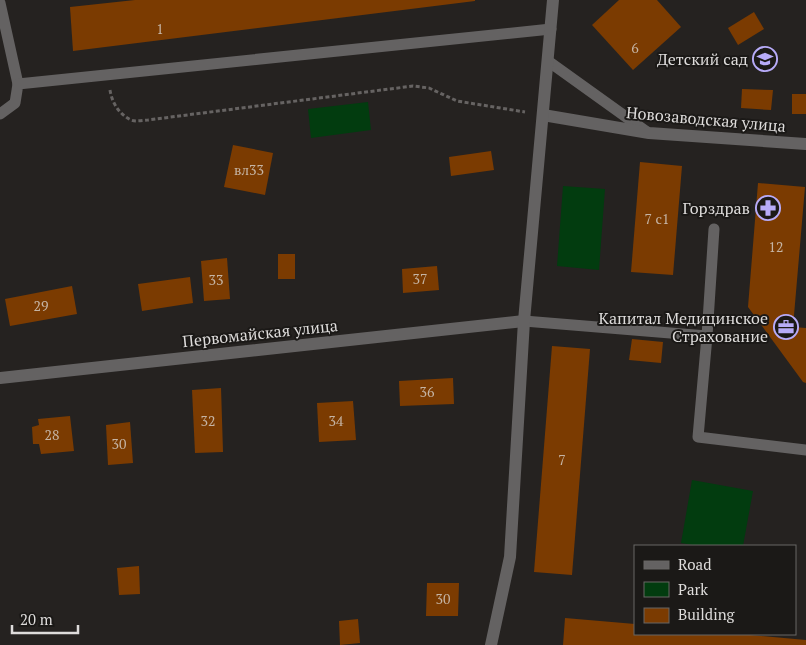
<svg xmlns="http://www.w3.org/2000/svg" width="806" height="645" font-family="'PT Serif',serif">
<rect width="100%" height="100%" fill="#252220"/>
<g fill="#023c0f">
<polygon points="368,102 371,130 311,138 308,109"/>
<polygon points="563,186 605,189 599,270 557,266"/>
<polygon points="692,480 753,491 743,546 699,546 681,543"/>
</g>
<g fill="#7b3b01">
<polygon points="135,0 475,0 475,1 73,51 70,7"/>
<polygon points="619,0 657,0 681,27 633,70 592,25"/>
<polygon points="754,12 764,29 738,45 728,28"/>
<polygon points="742,89 773,90 771,110 741,108"/>
<rect x="792" y="94" width="14" height="20"/>
<polygon points="233,145 273,153 265,195 224,187"/>
<polygon points="491,151 494,170 451,176 449,157"/>
<polygon points="640,162 682,166 673,275 631,272"/>
<polygon points="758,183 805,187 793,327 806,328 806,383 803,382 748,307"/>
<rect x="278" y="254" width="17" height="25"/>
<polygon points="227,258 230,299 204,301 201,261"/>
<polygon points="437,266 439,290 403,293 402,269"/>
<polygon points="190,277 193,303 142,311 138,284"/>
<polygon points="72,286 77,314 10,326 5,299"/>
<polygon points="632,339 663,342 661,363 629,360"/>
<polygon points="552,346 590,349 572,575 534,572"/>
<polygon points="453,378 454,404 400,406 399,381"/>
<polygon points="221,388 223,452 195,453 192,390"/>
<polygon points="353,401 356,440 319,442 317,403"/>
<polygon points="70,416 74,451 41,454 39,444 33,444 32,427 39,425 38,419"/>
<polygon points="130,422 133,463 108,465 106,425"/>
<polygon points="139,566 140,594 119,595 117,568"/>
<polygon points="427,583 459,583 458,616 426,616"/>
<polygon points="565,618 635,624 635,634 738,634 806,640 806,645 563,645"/>
<polygon points="358,619 360,643 340,645 339,621"/>
</g>
<g fill="none" stroke-linecap="round" stroke-linejoin="round">
<path stroke="#666362" stroke-width="3" stroke-dasharray="4 2.5" stroke-linecap="butt" d="M110 90C112 103 119 114 131 120 136 122 143 120 148 120L413 86 429 88 457 101 525 112"/>
<g stroke="#646262" stroke-width="11">
<polyline points="0,3 18,84"/>
<polyline points="548,61 647,132"/>
<polyline points="0,114 15,103 18,84 551,29"/>
<polyline points="714,229 707,336 698,437 806,450"/>
<polyline points="524,321 707,336"/>
</g>
<g stroke="#646262" stroke-width="12">
<polyline points="543,115 649,133 806,144"/>
<polyline points="0,378 524,321"/>
<polyline points="491,645 510,557 524,321 553,0"/>
</g>
</g>
<defs>
<symbol id="school-ring" viewBox="-11 -11 22 22"><circle r="9.5" fill="#1b1917" stroke="#b7abf8" stroke-width="1.5"/><path d="M0-5L7-2L0 1L-7-2ZM-4 1L0 2.5L4 1V4Q0 6-4 4Z" fill="#b7abf8"/></symbol>
<symbol id="pharmacy-ring" viewBox="-11 -11 22 22"><circle r="9.5" fill="#1b1917" stroke="#b7abf8" stroke-width="1.5"/><path d="M-2-6h4v4h4v4h-4v4h-4v-4h-4v-4h4Z" fill="#b7abf8"/></symbol>
<symbol id="office-ring" viewBox="-11 -11 22 22"><circle r="9.5" fill="#1b1917" stroke="#b7abf8" stroke-width="1.5"/><path d="M-6-3h4V-5.5h4V-3h4V5H-6ZM-1-4.5V-3h2v-1.5ZM-6 0V1H6V0Z" fill="#b7abf8"/></symbol>
</defs>
<g fill-rule="evenodd">
<use href="#school-ring" x="751" y="45" width="28" height="28"/>
<use href="#pharmacy-ring" x="754" y="194" width="28" height="28"/>
<use href="#office-ring" x="772" y="313" width="28" height="28"/>
</g>
<g text-anchor="middle" stroke-width="4" stroke-linejoin="round" paint-order="stroke">
<g font-size="14" fill="#c5b4a4">
<text x="160" y="34">1</text>
<text x="635" y="53">6</text>
<text x="249" y="175">вл33</text>
<text x="657" y="224">7 с1</text>
<text x="776" y="252">12</text>
<text x="420" y="284">37</text>
<text x="216" y="285">33</text>
<text x="41" y="311">29</text>
<text x="427" y="397">36</text>
<text x="208" y="426">32</text>
<text x="336" y="426">34</text>
<text x="52" y="440">28</text>
<text x="119" y="449">30</text>
<text x="562" y="465">7</text>
<text x="443" y="604">30</text>
</g>
<g font-size="16" fill="#dedcdb" stroke="#1b1917" text-anchor="end">
<text x="748" y="65">Детский сад</text>
<text x="750" y="214">Горздрав</text>
<text x="768" y="324">Капитал Медицинское<tspan x="768" dy="18">Страхование</tspan></text>
</g>
<g font-size="16" fill="#dedcdb" stroke="#1b1917">
<text transform="translate(706 119) rotate(5)" y="6">Новозаводская улица</text>
<text transform="translate(260 333) rotate(-6)" y="6">Первомайская улица</text>
</g>
</g>
<rect x="634" y="545" width="162" height="90" fill="#1b1917" stroke="#696765"/>
<rect x="644" y="561" width="25" height="8" fill="#646262" stroke="#696765"/>
<text x="678" y="570" font-size="15" fill="#dedcdb">Road</text>
<rect x="644" y="582" width="25" height="15" fill="#023c0f" stroke="#696765"/>
<text x="678" y="595" font-size="15" fill="#dedcdb">Park</text>
<rect x="644" y="608" width="25" height="15" fill="#7b3b01" stroke="#696765"/>
<text x="678" y="620" font-size="15" fill="#dedcdb">Building</text>
<path d="M12 625v8h66v-8" fill="none" stroke="#dedcdb" stroke-width="2.5"/>
<text x="20" y="625" font-size="15" fill="#dedcdb" stroke="#1b1917" stroke-width="4" paint-order="stroke">20 m</text>
</svg>
